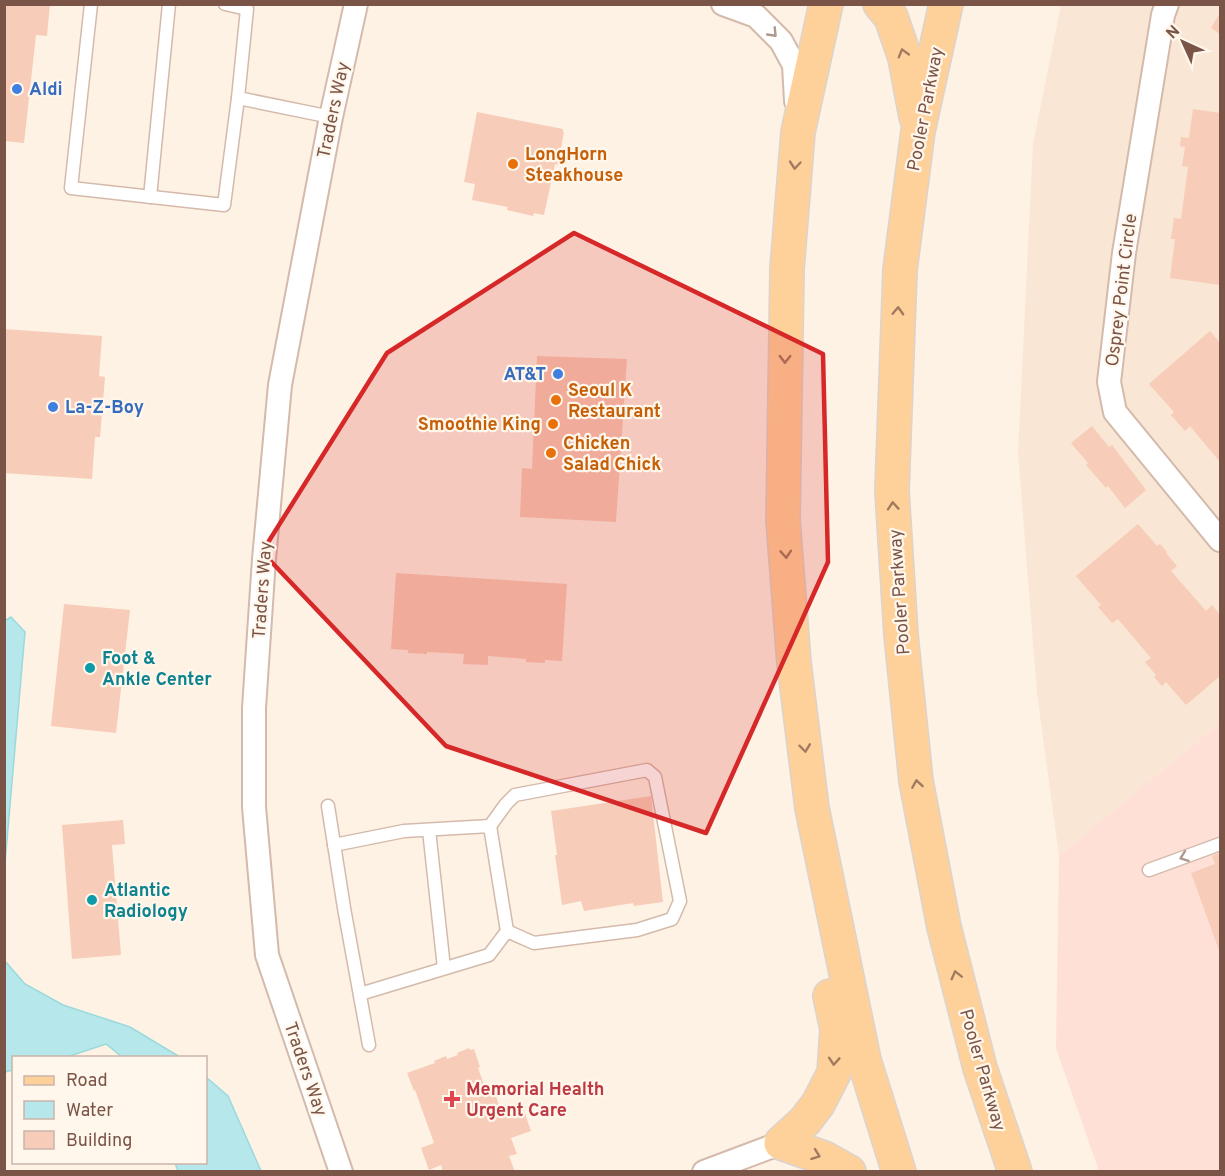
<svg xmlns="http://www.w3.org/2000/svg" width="1225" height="1176" font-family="Overpass,sans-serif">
<rect width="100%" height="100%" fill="#fef2e4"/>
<polygon fill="#f9e6d4" points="1061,5 1220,5 1220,723 1059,856 1037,693 1018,453 1033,144"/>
<polygon fill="#ffe0d7" points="1220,723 1220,1171 1099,1171 1056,1048 1059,856"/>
<g fill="#b6e7ea" stroke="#9bd9dd" stroke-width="1.5">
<polygon points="11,617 25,632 5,863 4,621"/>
<polygon points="4,960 25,984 63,1005 130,1027 180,1057 122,1057 106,1044 67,1057 14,1058 13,1070 5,1072"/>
<polygon points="206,1077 228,1096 261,1171 178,1171 175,1163 206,1162"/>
</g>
<g fill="#f7ccb8">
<polygon points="4,4 50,4 47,36 36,35 24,143 4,141"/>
<polygon points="1220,13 1220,34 1211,28"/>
<polygon points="1193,109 1220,113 1220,285 1170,278 1175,239 1171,239 1174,218 1181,219 1188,167 1182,166 1185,147 1180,146 1181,137 1189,138"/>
<polygon points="477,112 563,129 563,132 564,132 558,165 555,164 544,215 534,213 533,216 507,210 508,207 472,200 475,184 464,182"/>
<polygon points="4,329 102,336 99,376 105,377 100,437 95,437 92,479 4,473"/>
<polygon points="1210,331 1220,343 1220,462 1190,426 1185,431 1171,415 1174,412 1149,384"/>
<polygon points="537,356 627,359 616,522 520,517 522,468 532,469"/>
<polygon points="1092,426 1109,447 1112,445 1146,490 1125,508 1108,486 1106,488 1086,465 1088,463 1071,443"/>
<polygon points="1138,524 1157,546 1160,544 1167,552 1166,553 1177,566 1171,571 1206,611 1212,605 1220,615 1220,676 1186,705 1166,682 1162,686 1154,677 1156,675 1145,662 1151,658 1118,619 1112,623 1098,607 1101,605 1076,576"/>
<polygon points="396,573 567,584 562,661 545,660 545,663 526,662 526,659 488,656 488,665 463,664 464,654 427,652 427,654 408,653 408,650 391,649"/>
<polygon points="64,604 130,610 116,733 51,726"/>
<polygon points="651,796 663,902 634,906 633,903 584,911 581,901 562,905 555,855 557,855 551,811"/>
<polygon points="123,820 125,844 112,845 121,955 72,959 62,825"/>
<polygon points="1220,853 1220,953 1191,873 1215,864 1212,856"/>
<polygon points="469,1048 470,1050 474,1049 480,1067 478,1068 488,1096 495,1093 500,1109 521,1102 531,1131 511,1138 517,1154 509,1156 515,1172 443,1172 441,1165 429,1170 421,1148 434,1143 415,1090 414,1091 407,1073 435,1063 434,1061 446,1056 447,1059 458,1055 457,1053"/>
</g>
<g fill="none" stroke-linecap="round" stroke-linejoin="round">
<defs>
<g id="service">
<polyline points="91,4 71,188 224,205 238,98 247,9 225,4"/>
<polyline points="238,98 331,117"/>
<polyline points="150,197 169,4"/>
<polyline points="328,806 344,908 369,1045"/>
<polyline points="490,826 506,804 515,795 647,770 655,777 680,901 672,919 637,930 534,943 507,931"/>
<polyline points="429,830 444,968"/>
<polyline points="334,845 404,831 490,826 507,931 489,955 360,994"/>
<polyline points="1149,870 1220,844"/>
</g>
<g id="minor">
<polyline points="723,4 756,16 781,41 794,65 796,101"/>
<polyline points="1167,4 1163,15 1124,253 1109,382 1115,412 1220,540"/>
<polyline points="341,1172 267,955 254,807 254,708 264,559 280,385 331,117 356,4"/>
<polyline points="704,1172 781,1143"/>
</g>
<g id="primary">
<polyline points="826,4 798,132 787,269 783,520 794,663 812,808 864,1060 899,1172"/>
<polyline points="880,4 891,17 905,58 916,117"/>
<polyline points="946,4 918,131 900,270 892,491 901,635 916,781 944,927 980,1068 1015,1172"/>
<polyline points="830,996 837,1029 834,1073 818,1104 805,1121 781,1143 824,1158 849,1172"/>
</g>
</defs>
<use href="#service" stroke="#d4baab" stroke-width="15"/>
<use href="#minor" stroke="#d4baab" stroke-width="26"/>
<use href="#primary" stroke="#dcd3cf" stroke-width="36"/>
<use href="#service" stroke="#fff" stroke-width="12"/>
<use href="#minor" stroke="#fff" stroke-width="22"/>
<use href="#primary" stroke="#ffd19a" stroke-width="33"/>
</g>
<defs><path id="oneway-chevron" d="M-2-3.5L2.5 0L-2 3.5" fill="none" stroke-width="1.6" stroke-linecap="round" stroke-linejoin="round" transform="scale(1.5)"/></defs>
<g stroke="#af9890">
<use href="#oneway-chevron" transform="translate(773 33) rotate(46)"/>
<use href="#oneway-chevron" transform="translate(1184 857) rotate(160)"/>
</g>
<g stroke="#a27a5f">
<use href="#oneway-chevron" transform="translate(903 53) rotate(-106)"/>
<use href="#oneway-chevron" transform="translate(795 165) rotate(95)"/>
<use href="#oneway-chevron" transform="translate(898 311) rotate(-88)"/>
<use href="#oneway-chevron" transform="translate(785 359) rotate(91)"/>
<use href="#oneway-chevron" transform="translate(893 506) rotate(-94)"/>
<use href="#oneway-chevron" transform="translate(786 554) rotate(86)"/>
<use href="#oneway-chevron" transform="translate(805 748) rotate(83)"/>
<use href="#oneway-chevron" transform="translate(917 784) rotate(-99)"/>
<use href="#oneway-chevron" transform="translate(956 975) rotate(-104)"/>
<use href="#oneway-chevron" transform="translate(834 1061) rotate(94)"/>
<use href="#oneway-chevron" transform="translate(816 1155) rotate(20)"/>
</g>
<path fill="#d62828" fill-opacity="0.2" stroke="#d62828" stroke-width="4.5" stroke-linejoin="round" d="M574 233 823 354 828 562 706 833 446 746 262 552 387 353Z"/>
<g fill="#3f7fe0" stroke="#fff6ec" stroke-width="2">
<circle cx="17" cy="89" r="6"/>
<circle cx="558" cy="374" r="6"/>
<circle cx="53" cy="407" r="6"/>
</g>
<g fill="#e8710a" stroke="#fff6ec" stroke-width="2">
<circle cx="513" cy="164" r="6"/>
<circle cx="556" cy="400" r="6"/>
<circle cx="553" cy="424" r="6"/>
<circle cx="551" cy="453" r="6"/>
</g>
<g fill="#0f9aa8" stroke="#fff6ec" stroke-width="2">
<circle cx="90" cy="668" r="6"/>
<circle cx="92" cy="900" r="6"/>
</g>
<path fill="#e0444e" stroke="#fff6ec" stroke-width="2" d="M449 1090h6v6h6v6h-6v6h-6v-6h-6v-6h6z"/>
<g text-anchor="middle" stroke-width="4.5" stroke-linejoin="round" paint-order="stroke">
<g font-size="18" font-weight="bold" fill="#366cbe" stroke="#fff6ec" text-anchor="start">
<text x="29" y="95">Aldi</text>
<text x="546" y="380" text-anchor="end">AT&amp;T</text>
<text x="65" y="413">La-Z-Boy</text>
</g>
<g font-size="18" fill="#7a5446" stroke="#fff6ec">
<text transform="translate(925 109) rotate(-79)" y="6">Pooler Parkway</text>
<text transform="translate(333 110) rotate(-78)" y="6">Traders Way</text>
<text transform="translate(1121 290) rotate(-83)" y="6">Osprey Point Circle</text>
<text transform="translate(262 590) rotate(-86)" y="6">Traders Way</text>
<text transform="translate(899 592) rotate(-94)" y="6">Pooler Parkway</text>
<text transform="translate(306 1069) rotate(71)" y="6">Traders Way</text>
<text transform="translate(983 1070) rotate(74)" y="6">Pooler Parkway</text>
</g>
<g font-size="18" font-weight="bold" fill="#c56008" stroke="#fff6ec" text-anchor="start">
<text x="525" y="160">LongHorn<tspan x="525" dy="21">Steakhouse</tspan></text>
<text x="568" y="396">Seoul K<tspan x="568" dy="21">Restaurant</tspan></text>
<text x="541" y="430" text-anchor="end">Smoothie King</text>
<text x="563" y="449">Chicken<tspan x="563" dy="21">Salad Chick</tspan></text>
</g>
<g font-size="18" font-weight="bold" fill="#0d838f" stroke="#fff6ec" text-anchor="start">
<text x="102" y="664">Foot &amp;<tspan x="102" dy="21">Ankle Center</tspan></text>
<text x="104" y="896">Atlantic<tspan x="104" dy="21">Radiology</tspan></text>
</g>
<g font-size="18" font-weight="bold" fill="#be3a42" stroke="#fff6ec" text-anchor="start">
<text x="466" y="1095">Memorial Health<tspan x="466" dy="21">Urgent Care</tspan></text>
</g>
</g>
<rect width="1225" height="1176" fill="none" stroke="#7a5446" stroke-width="12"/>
<rect x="12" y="1056" width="195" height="108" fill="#fff6ec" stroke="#cab5aa" stroke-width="1.5"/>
<rect x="24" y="1076" width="30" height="9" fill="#ffd19a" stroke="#cab5aa" stroke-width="1.5"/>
<text x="66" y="1086" font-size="18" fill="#7a5446">Road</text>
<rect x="24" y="1101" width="30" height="18" fill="#b6e7ea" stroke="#cab5aa" stroke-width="1.5"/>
<text x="66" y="1116" font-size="18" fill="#7a5446">Water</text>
<rect x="24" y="1131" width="30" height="18" fill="#f7ccb8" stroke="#cab5aa" stroke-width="1.5"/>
<text x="66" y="1146" font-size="18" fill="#7a5446">Building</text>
<g transform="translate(1183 42) rotate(315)" stroke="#fff6ec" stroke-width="4.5" paint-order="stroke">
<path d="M0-4.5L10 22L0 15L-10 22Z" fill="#7a5446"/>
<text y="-9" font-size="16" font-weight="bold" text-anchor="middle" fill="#7a5446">N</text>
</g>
</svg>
